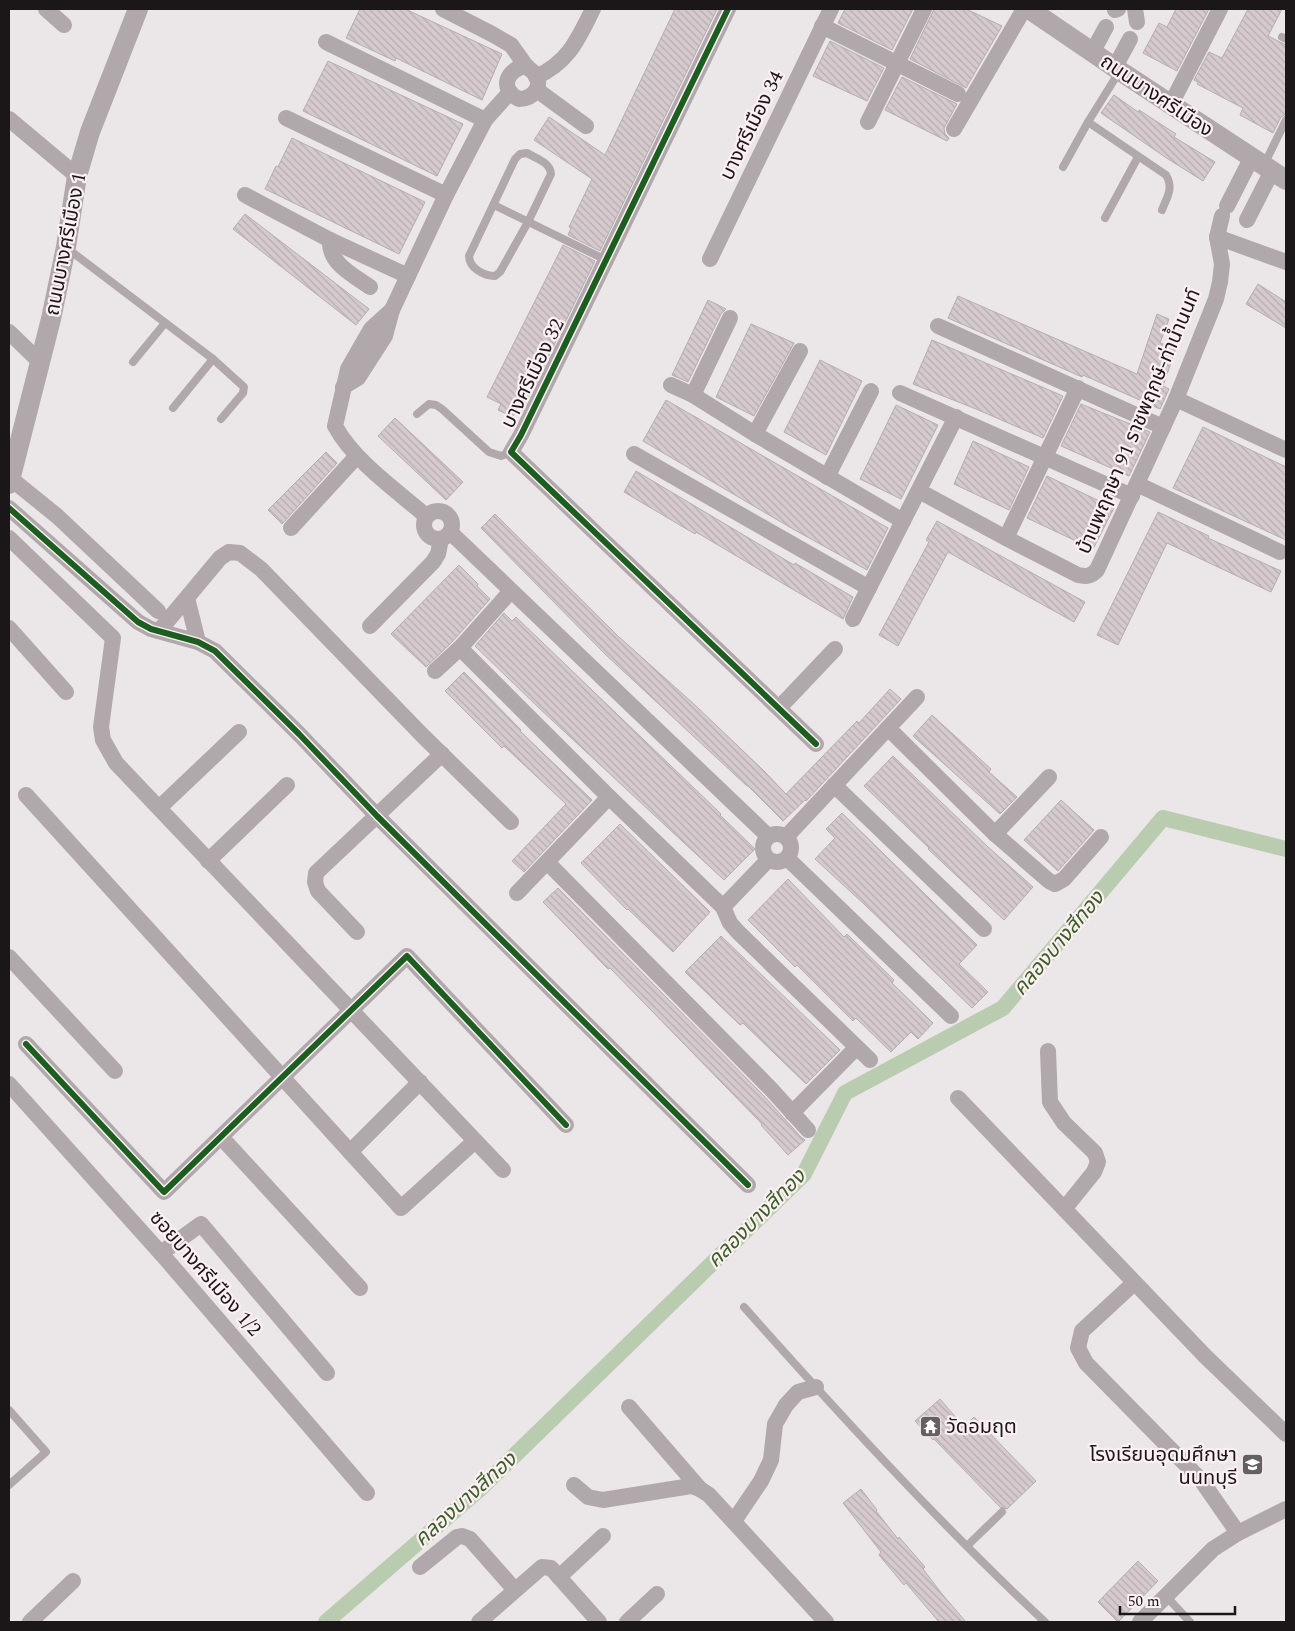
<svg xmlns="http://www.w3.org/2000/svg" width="1295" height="1631" font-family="Spectral,'Noto Sans Thai',serif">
<defs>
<pattern id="building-back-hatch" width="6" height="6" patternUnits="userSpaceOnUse" patternTransform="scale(1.25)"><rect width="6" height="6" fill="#d6cace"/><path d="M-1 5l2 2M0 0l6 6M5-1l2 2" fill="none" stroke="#b7adb0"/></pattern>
</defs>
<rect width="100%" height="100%" fill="#ebe6e8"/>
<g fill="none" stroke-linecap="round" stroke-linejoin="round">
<polyline stroke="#baccaf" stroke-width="16" points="326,1622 481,1488 804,1174 845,1093 1003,1008 1163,818 1286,849"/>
</g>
<g fill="url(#building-back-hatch)" stroke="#b3aeb0">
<polygon points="360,9 405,9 502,54 482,100 396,58 395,61 346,38"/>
<polygon points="675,9 717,9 600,251 568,235 571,228 569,227 592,179 534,140 549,117 605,155"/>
<polygon points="845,9 913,9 892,50 838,23"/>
<polygon points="934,9 966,9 1002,26 966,88 910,59"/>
<polygon points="1176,9 1209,9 1177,71 1143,53 1159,23 1167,27"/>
<polygon points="1248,9 1282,9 1268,36 1286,45 1286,114 1281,117 1273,133 1240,115 1243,108 1197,84 1198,82 1194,80 1209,52 1222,58"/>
<polygon points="830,41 884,68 867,101 813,76"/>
<polygon points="328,61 463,124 437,176 303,111"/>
<polygon points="902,77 957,104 944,128 945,134 949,138 947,141 885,110"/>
<polygon points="1114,95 1138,112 1139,110 1176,134 1174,137 1215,162 1203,181 1165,157 1101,113"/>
<polygon points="292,138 425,202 399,254 265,189 276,166 278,167"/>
<polygon points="245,214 369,309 356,325 233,229"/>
<polygon points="563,245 595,261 521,413 516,410 513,417 498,410 501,404 487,397"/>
<polygon points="1258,284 1286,302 1286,328 1246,304"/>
<polygon points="958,296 1137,374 1157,314 1169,319 1160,343 1176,348 1163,386 1169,389 1160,409 1083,375 1082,377 948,318"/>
<polygon points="708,300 726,309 721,314 688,382 672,375"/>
<polygon points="751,324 794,343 754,416 716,397"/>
<polygon points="932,340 1063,396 1043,438 976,409 913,384"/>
<polygon points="820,360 862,381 826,455 784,432"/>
<polygon points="666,400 888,528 867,570 793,529 643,441"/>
<polygon points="1081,404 1150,432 1129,476 1061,446"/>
<polygon points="896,405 938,425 901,499 860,479"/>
<polygon points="395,418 463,482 446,500 378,436"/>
<polygon points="1203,427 1286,467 1286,540 1173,488"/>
<polygon points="973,441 1029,467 1009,510 954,484"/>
<polygon points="326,452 337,463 282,524 268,510"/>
<polygon points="636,471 794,565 795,563 853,597 843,619 696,532 695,534 624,492"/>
<polygon points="1047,476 1114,508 1093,549 1027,518"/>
<polygon points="1158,512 1209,536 1208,538 1281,571 1271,592 1167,543 1118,645 1097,635"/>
<polygon points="495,514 618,636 695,705 763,770 786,794 857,721 859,723 890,689 901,699 806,801 805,800 783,821 748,786 747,786 606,655 481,528"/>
<polygon points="937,521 1085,602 1074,622 948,552 898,646 879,635 929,542 926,540"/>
<polygon points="459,565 478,584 477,586 490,599 453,641 426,667 391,634"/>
<polygon points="504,613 512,621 516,617 721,814 720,815 755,849 724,880 539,708 475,646"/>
<polygon points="464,672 521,730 520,731 592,800 524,872 512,861 566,804 504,746 502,748 445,691"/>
<polygon points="932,715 991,769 989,772 1017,797 1000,814 913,736"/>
<polygon points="893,756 987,846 1033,887 1004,920 928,849 929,848 864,786"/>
<polygon points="1061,800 1094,830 1058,871 1024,840"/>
<polygon points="842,813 977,945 959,964 988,992 972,1008 864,904 815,859 835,838 826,829"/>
<polygon points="620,824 710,912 673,952 628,909 627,910 581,863"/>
<polygon points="788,879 844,937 847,934 894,980 892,983 933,1023 918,1039 911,1032 891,1052 856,1018 853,1021 797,965 795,967 748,920"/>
<polygon points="558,888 764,1096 801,1137 805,1140 788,1155 761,1125 762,1124 610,968 608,969 543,902"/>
<polygon points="721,936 840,1050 806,1084 743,1023 740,1025 685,972"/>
<polygon points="940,1399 964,1427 974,1417 1036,1481 1007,1509 1000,1507 934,1439 933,1440 915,1421"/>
<polygon points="861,1489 877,1510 876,1511 898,1539 899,1537 925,1567 923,1569 942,1594 966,1622 939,1622 906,1583 904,1585 879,1555 881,1552 843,1503"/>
<polygon points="1138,1561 1158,1581 1118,1622 1098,1602"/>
</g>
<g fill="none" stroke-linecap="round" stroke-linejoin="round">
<g stroke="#b0a8ab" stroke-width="8">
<polyline points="1282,37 1286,39"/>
<path d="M1119 72 1088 122 1166 175C1174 188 1167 197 1162 210"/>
<path d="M527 153C537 159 550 162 551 174L528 222 500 272 495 276C484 276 469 268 469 256L515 159 520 154Z"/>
<polyline points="1264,165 1286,120"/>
<polyline points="1063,167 1088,122"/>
<polyline points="494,205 606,260"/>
<polyline points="1105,218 1138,157"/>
<polyline points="68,249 213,359 173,408"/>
<polyline points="213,359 244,387 243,393 221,419"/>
<polyline points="133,362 165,323"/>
<polyline points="417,414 429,404 436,405 442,409 489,452 501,456 511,452"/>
<path d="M744 1307C840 1415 939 1523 1045 1622"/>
<polyline points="9,1410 46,1452 9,1485"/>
<polyline points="967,1546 1002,1512"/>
<polyline points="1166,1596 1190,1622"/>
</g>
<g stroke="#b0a8ab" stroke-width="16">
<polyline points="46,9 64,25"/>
<polyline points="443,9 492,34 511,45 526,66"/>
<polyline points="728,9 521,435 511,452 816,744"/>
<polyline points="1135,9 1137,22"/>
<polyline points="1115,10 1118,9"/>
<polyline points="822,26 958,94"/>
<polyline points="326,42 485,120"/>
<polyline points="1093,51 1106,27"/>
<path d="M526 66C529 69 533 71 535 74 544 87 532 99 519 99 499 90 506 69 526 66Z"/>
<polyline points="1115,67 1130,39"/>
<path d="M536 77C569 62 578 39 593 9"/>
<polyline points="537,90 586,126"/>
<polyline points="1171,104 1220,9"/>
<polyline points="286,118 446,195"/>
<polyline points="9,119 77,176"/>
<polyline points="868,122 924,9"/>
<polyline points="954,129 1024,9"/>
<polyline points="245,195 330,240 408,276"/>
<polyline points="1227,206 1252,157"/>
<polyline points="1247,220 1272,171"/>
<polyline points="1217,237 1286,262"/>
<path d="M330 240C328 263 353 275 370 287"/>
<polyline points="710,259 831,9"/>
<path d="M392 310 371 329 348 369 335 426C354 461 396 490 426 516"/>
<polyline points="938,326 1163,427"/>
<polyline points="9,332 40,362"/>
<polyline points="671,385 693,395 755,434 903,521"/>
<polyline points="343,387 358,378 385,336 392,310 446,195 485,120 510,92"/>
<polyline points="900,393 1132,496"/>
<polyline points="693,395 730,318"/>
<polyline points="1176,399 1286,450"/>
<polyline points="755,434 800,351"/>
<polyline points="634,454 869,588"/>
<polyline points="827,477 871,391"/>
<polyline points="10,478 57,516 158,611"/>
<polyline points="1137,484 1280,552"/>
<path d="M919 491 1006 538 1078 575C1087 577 1091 576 1097 570L1176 399 1216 299 1220 282 1222 264 1217 237 1222 216"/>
<polyline points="9,508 138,622 151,629 198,642 215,651 299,734 377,816 748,1185"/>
<circle cx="438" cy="525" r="14"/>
<polyline points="291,528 357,456"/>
<polyline points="450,532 768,836"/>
<polyline points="9,538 113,638 101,727 103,740 116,763 503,1170"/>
<polyline points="1006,538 1078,388"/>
<polyline points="187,598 198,642"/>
<polyline points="853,619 956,417"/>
<polyline points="370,626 433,562 438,554 441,539"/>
<polyline points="9,628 66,692"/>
<polyline points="159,631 220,558 229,552 240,553 261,569 423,736 511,822"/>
<polyline points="460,648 609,797 723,907 730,923 738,932 870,1060"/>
<polyline points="435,671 460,648 511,591"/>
<polyline points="779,708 835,649"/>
<polyline points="888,728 995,834 1049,881 1055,884 1064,879 1101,837"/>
<polyline points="834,785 984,929"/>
<polyline points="26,795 401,1208 475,1141"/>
<polyline points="159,808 239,732"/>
<circle cx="777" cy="848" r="14"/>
<polyline points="995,834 1049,777"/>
<polyline points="786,837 917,697"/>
<polyline points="787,858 951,1016"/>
<polyline points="208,861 287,785"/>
<polyline points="547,862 771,1089 808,1130"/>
<polyline points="517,893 609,797"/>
<polyline points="723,907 768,860"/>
<polyline points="357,932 318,891 315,882 316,873 442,754"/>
<polyline points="9,957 115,1071"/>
<polyline points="26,1044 164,1192 407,956 566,1125"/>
<polyline points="1048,1051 1050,1102 1064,1123 1095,1153 1098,1162 1094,1172 1065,1208"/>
<polyline points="9,1084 166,1259 367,1493"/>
<polyline points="958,1098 1205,1356 1286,1434"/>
<polyline points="792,1113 856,1048"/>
<polyline points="221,1137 360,1288"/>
<polyline points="350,1152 420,1082"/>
<polyline points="161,1253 201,1224 327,1373"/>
<polyline points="1134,1283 1082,1331 1078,1348 1086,1363 1201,1480 1238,1533"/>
<polyline points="629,1407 700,1489"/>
<polyline points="574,1485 588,1497 603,1500 691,1486 700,1489 709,1495 826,1622"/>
<polyline points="734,1521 761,1481 771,1460 775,1424 786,1405 798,1392 816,1387"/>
<polyline points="420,1567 457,1537 462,1536 470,1539 515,1590"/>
<polyline points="559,1577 603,1536"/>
<polyline points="30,1622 73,1581"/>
<polyline points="479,1622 542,1567 551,1568 599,1622"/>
<polyline points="627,1622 657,1594"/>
<polyline points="1140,1622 1213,1549 1238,1533 1286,1509"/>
</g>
<g stroke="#b0a8ab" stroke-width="20">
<polyline points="1029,9 1120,71 1286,180"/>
<polyline points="9,484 51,319 66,247 77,176 90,132 138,9"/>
</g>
<defs>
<g id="cycleway">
<polyline points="728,9 521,435 511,452 816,744"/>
<polyline points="9,508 138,622 151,629 198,642 215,651 299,734 377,816 748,1185"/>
<polyline points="26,1044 164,1192 407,956 566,1125"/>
</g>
</defs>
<use href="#cycleway" stroke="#fcf0f4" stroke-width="9"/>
<use href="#cycleway" stroke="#1b5e20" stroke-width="6"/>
</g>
<defs>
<symbol id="temple-square" viewBox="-11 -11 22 22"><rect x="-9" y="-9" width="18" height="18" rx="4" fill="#645f61" stroke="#fcf0f4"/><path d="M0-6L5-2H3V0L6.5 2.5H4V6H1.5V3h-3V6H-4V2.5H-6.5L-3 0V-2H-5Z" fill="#fff"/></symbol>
<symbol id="school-square" viewBox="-11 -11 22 22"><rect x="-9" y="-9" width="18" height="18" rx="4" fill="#645f61" stroke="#fcf0f4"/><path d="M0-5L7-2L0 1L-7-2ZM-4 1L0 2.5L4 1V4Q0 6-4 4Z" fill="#fff"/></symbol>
</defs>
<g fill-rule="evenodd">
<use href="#temple-square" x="918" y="1414" width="25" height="25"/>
<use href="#school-square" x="1240" y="1452" width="25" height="25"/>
</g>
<g text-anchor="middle" stroke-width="4.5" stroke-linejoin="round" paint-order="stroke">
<g font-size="20" fill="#1b1718" stroke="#fcf0f4">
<text transform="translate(1157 95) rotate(34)" y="7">ถนนบางศรีเมือง</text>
<text transform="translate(751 125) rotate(-64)" y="7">บางศรีเมือง 34</text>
<text transform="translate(65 244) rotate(-79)" y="7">ถนนบางศรีเมือง 1</text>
<text transform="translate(532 373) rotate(-64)" y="7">บางศรีเมือง 32</text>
<text transform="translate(1138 421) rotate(-67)" y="7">บ้านพฤกษา 91 ราชพฤกษ์-ท่าน้ำนนท์</text>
<text transform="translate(206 1273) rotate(49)" y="7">ซอยบางศรีเมือง 1/2</text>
</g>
<g font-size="20" fill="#1b1718" stroke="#fcf0f4" text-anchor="start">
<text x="946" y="1433">วัดอมฤต</text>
<text x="1237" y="1461" text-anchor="end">โรงเรียนอุดมศึกษา<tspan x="1237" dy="23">นนทบุรี</tspan></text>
</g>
<g font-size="21" font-style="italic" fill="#3b6026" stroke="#fcf0f4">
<text transform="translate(1058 943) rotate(-50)" y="7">คลองบางสีทอง</text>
<text transform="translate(756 1218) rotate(-45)" y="7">คลองบางสีทอง</text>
<text transform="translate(465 1499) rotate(-42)" y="7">คลองบางสีทอง</text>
</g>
</g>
<rect width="1295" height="1631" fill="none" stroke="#1b1718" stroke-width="20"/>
<path d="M1120 1606v8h115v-8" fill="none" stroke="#1b1718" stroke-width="2.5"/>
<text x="1128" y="1606" font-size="15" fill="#1b1718" stroke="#fcf0f4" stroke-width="4" paint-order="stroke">50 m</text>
</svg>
